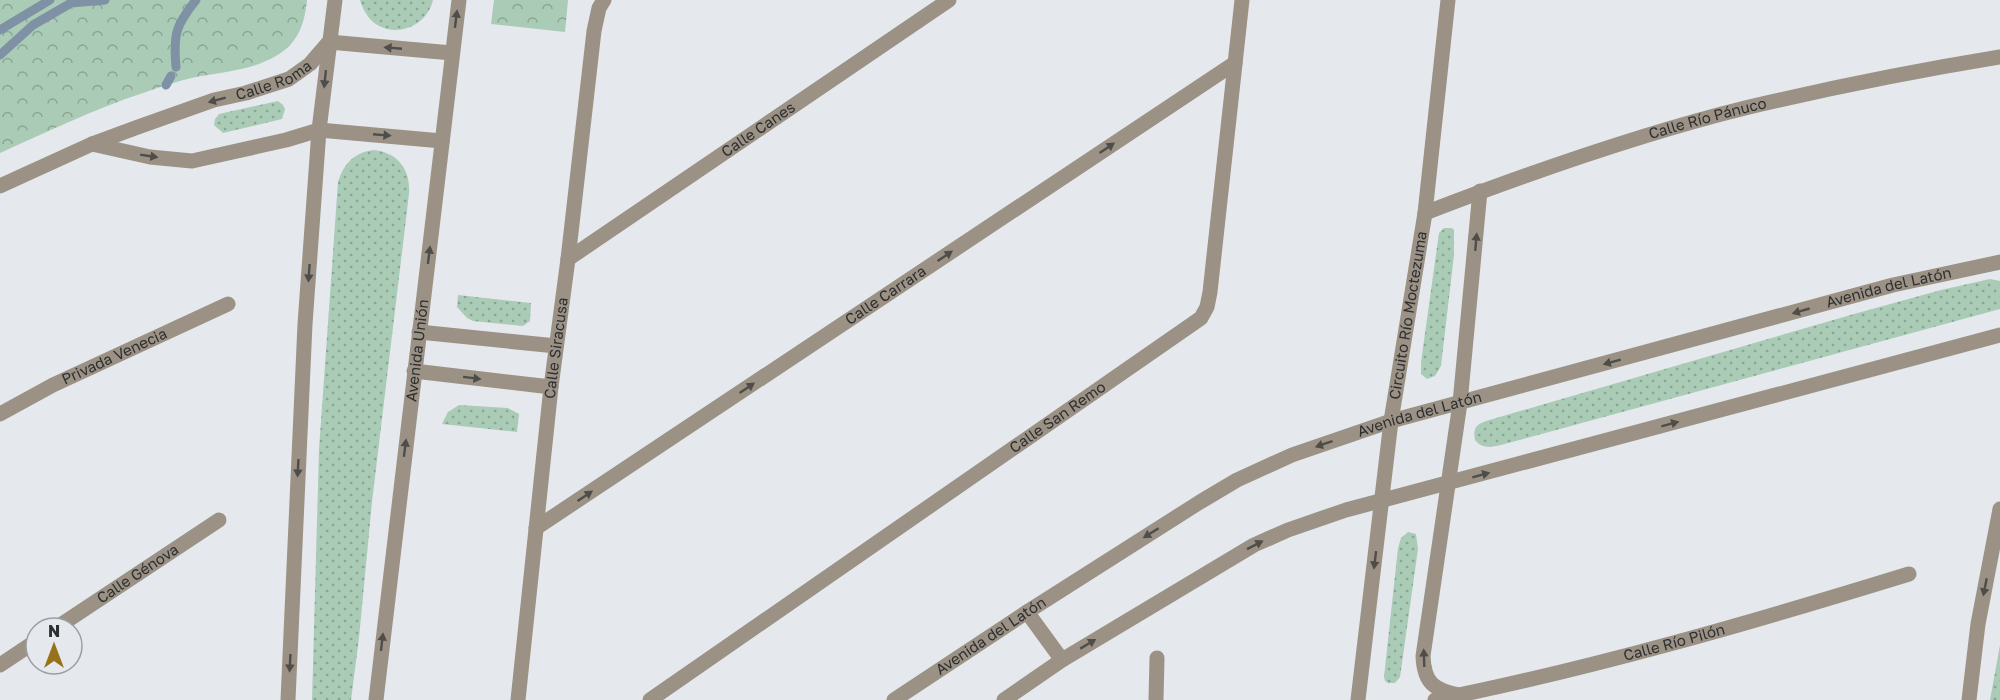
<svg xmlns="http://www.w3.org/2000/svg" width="2000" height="700" font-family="'Golos Text',sans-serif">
<defs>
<pattern id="park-crowns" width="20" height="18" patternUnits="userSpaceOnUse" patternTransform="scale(1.5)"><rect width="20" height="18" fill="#aacbb6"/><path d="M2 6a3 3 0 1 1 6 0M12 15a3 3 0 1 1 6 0" fill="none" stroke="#8ba595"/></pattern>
<pattern id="garden-dots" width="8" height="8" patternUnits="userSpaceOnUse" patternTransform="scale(1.5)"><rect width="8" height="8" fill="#aacbb6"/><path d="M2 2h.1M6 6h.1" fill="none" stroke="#8ba595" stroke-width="1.8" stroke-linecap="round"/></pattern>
</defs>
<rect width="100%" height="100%" fill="#e5e9ee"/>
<g fill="url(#park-crowns)">
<path d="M0 0H307C305 19 301 36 286 49 260 70 227 71 196 77 178 81 160 87 143 93 94 109 47 132 0 153Z"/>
<polygon points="494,0 568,0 565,32 491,24"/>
</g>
<g fill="url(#garden-dots)">
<path d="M360 0H433C427 27 393 40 372 21 366 15 362 7 360 0Z"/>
<polygon points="278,101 283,105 285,109 282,119 223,133 214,125 215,119 219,114"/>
<path d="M373 150C398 152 411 170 409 194L372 502 359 638 351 700H312L319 449 338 182C344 164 353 153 373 150Z"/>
<polygon points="1444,228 1452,228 1454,230 1454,255 1441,366 1435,376 1427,379 1421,374 1421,362 1439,233"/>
<path d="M1990 279 2000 281V309L1501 445C1491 447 1482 449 1475 440 1473 429 1475 425 1486 421L1854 314 1941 290Z"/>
<polygon points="458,295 531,303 530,321 523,326 473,321 467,318 457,307"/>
<polygon points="459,405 508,408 519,414 517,432 442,424 448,412"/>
<polygon points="1408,532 1416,534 1418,549 1400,677 1395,683 1388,683 1385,681 1384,677 1398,548 1401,538"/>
<polygon points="2000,645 2000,700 1990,700"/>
</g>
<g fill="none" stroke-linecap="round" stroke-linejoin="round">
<g stroke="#7f91a4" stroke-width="9">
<polyline points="0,30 50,0"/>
<polyline points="0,55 33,25 71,3 105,0"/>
<path d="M176 67C173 34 176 25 196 0"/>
<polyline points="166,85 171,76"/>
</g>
<g stroke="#9b9285" stroke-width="15">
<polyline points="92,144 150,157 192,161 286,140 319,130 442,141"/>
<path id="s1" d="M0 186 92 144 138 127 214 100 246 93 289 79 310 64 329 42 452 53"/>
<path id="s2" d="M1425 213C1529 173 1636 135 1745 108 1830 88 1914 71 2000 57"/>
<path id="s3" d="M568 259 949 0"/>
<polyline points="419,332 556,346"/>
<polyline points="414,371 551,387"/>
<path id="s4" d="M0 414 53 385 228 304"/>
<path id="s5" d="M536 528 1235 63"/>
<polyline points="1027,612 1062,660"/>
<path id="s6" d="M56 628 219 520"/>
<polyline points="0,665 36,641"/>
<path d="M1459 695C1434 690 1424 683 1423 656L1460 403 1480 191"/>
<path id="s7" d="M518 700 551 387 568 259 594 31 599 8 604 0"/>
<path id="s8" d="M650 700 1201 318 1207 307 1210 292 1242 0"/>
<path id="s9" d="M894 700 1027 612 1200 502 1237 480 1292 455 1391 421 1893 285 2000 262"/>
<polyline points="1004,700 1062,660 1254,545 1288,530 1346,510 2000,335"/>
<polyline points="1156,700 1157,658"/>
<path id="s10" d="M1358 700 1391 421 1425 213 1448 0"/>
<path id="s11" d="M1435 700C1595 668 1753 622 1909 574"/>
</g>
<g stroke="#9b9285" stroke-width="15">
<polyline points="288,700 305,324 319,130 335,0"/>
<path id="s12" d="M376 700 459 0"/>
<polyline points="1969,700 1978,624 2000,509"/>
</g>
</g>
<defs><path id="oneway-solid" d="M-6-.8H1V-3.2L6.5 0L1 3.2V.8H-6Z" transform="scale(1.5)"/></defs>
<g fill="#4f4d4a">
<use href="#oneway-solid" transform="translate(456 19) rotate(-83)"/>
<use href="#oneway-solid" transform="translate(393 48) rotate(-175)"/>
<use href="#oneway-solid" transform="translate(325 79) rotate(96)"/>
<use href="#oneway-solid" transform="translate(217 100) rotate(165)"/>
<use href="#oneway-solid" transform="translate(382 135) rotate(5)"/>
<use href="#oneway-solid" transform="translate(1107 148) rotate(-34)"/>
<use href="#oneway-solid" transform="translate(149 156) rotate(9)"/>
<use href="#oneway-solid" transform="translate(1476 242) rotate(-85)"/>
<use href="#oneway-solid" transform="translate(429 255) rotate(-83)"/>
<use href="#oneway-solid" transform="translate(945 256) rotate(-34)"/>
<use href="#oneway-solid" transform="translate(309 273) rotate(94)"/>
<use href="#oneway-solid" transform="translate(1801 311) rotate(164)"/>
<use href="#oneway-solid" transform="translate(1612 362) rotate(165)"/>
<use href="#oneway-solid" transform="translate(472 378) rotate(7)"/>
<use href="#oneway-solid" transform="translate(747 388) rotate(-34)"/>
<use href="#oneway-solid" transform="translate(1670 424) rotate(-15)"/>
<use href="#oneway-solid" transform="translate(1324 444) rotate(161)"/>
<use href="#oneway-solid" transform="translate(405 448) rotate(-83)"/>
<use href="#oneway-solid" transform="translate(298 468) rotate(93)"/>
<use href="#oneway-solid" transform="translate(1481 475) rotate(-15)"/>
<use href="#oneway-solid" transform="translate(585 496) rotate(-34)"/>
<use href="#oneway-solid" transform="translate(1151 533) rotate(148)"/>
<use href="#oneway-solid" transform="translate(1255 545) rotate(-27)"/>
<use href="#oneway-solid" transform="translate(1375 560) rotate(97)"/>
<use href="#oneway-solid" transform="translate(1985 587) rotate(101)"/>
<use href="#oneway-solid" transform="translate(382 642) rotate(-83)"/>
<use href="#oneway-solid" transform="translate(1088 644) rotate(-31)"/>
<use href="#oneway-solid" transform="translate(1424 658) rotate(-92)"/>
<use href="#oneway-solid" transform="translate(290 663) rotate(93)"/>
</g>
<g text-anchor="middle" stroke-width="6" stroke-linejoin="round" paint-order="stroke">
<g font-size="15" fill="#2e2f31" stroke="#e5e9ee">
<text dy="5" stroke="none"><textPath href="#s1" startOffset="294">Calle Roma</textPath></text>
<text dy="5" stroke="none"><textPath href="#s2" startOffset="298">Calle Río Pánuco</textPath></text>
<text dy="5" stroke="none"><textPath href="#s3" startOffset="230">Calle Canes</textPath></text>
<text dy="5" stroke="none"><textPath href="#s9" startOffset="1088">Avenida del Latón</textPath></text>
<text dy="5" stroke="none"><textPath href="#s5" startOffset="420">Calle Carrara</textPath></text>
<text dy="5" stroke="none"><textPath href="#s10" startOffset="388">Circuito Río Moctezuma</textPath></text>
<text dy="5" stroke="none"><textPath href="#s7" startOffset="354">Calle Siracusa</textPath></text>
<text dy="5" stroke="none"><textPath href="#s12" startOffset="352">Avenida Unión</textPath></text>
<text dy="5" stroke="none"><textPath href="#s4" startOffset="128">Privada Venecia</textPath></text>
<text dy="5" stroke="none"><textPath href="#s9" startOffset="602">Avenida del Latón</textPath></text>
<text dy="5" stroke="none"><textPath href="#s8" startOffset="496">Calle San Remo</textPath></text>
<text dy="5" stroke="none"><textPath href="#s6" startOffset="98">Calle Génova</textPath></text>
<text dy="5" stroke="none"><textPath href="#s9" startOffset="116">Avenida del Latón</textPath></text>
<text dy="5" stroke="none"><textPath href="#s11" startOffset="246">Calle Río Pilón</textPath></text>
</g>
</g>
<g transform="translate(54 646)"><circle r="28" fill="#e5e9ee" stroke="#9c9fa2" stroke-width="1.5"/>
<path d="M0-4.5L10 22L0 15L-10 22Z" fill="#96721b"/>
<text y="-9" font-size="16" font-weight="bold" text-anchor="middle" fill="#2e2f31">N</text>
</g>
</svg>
